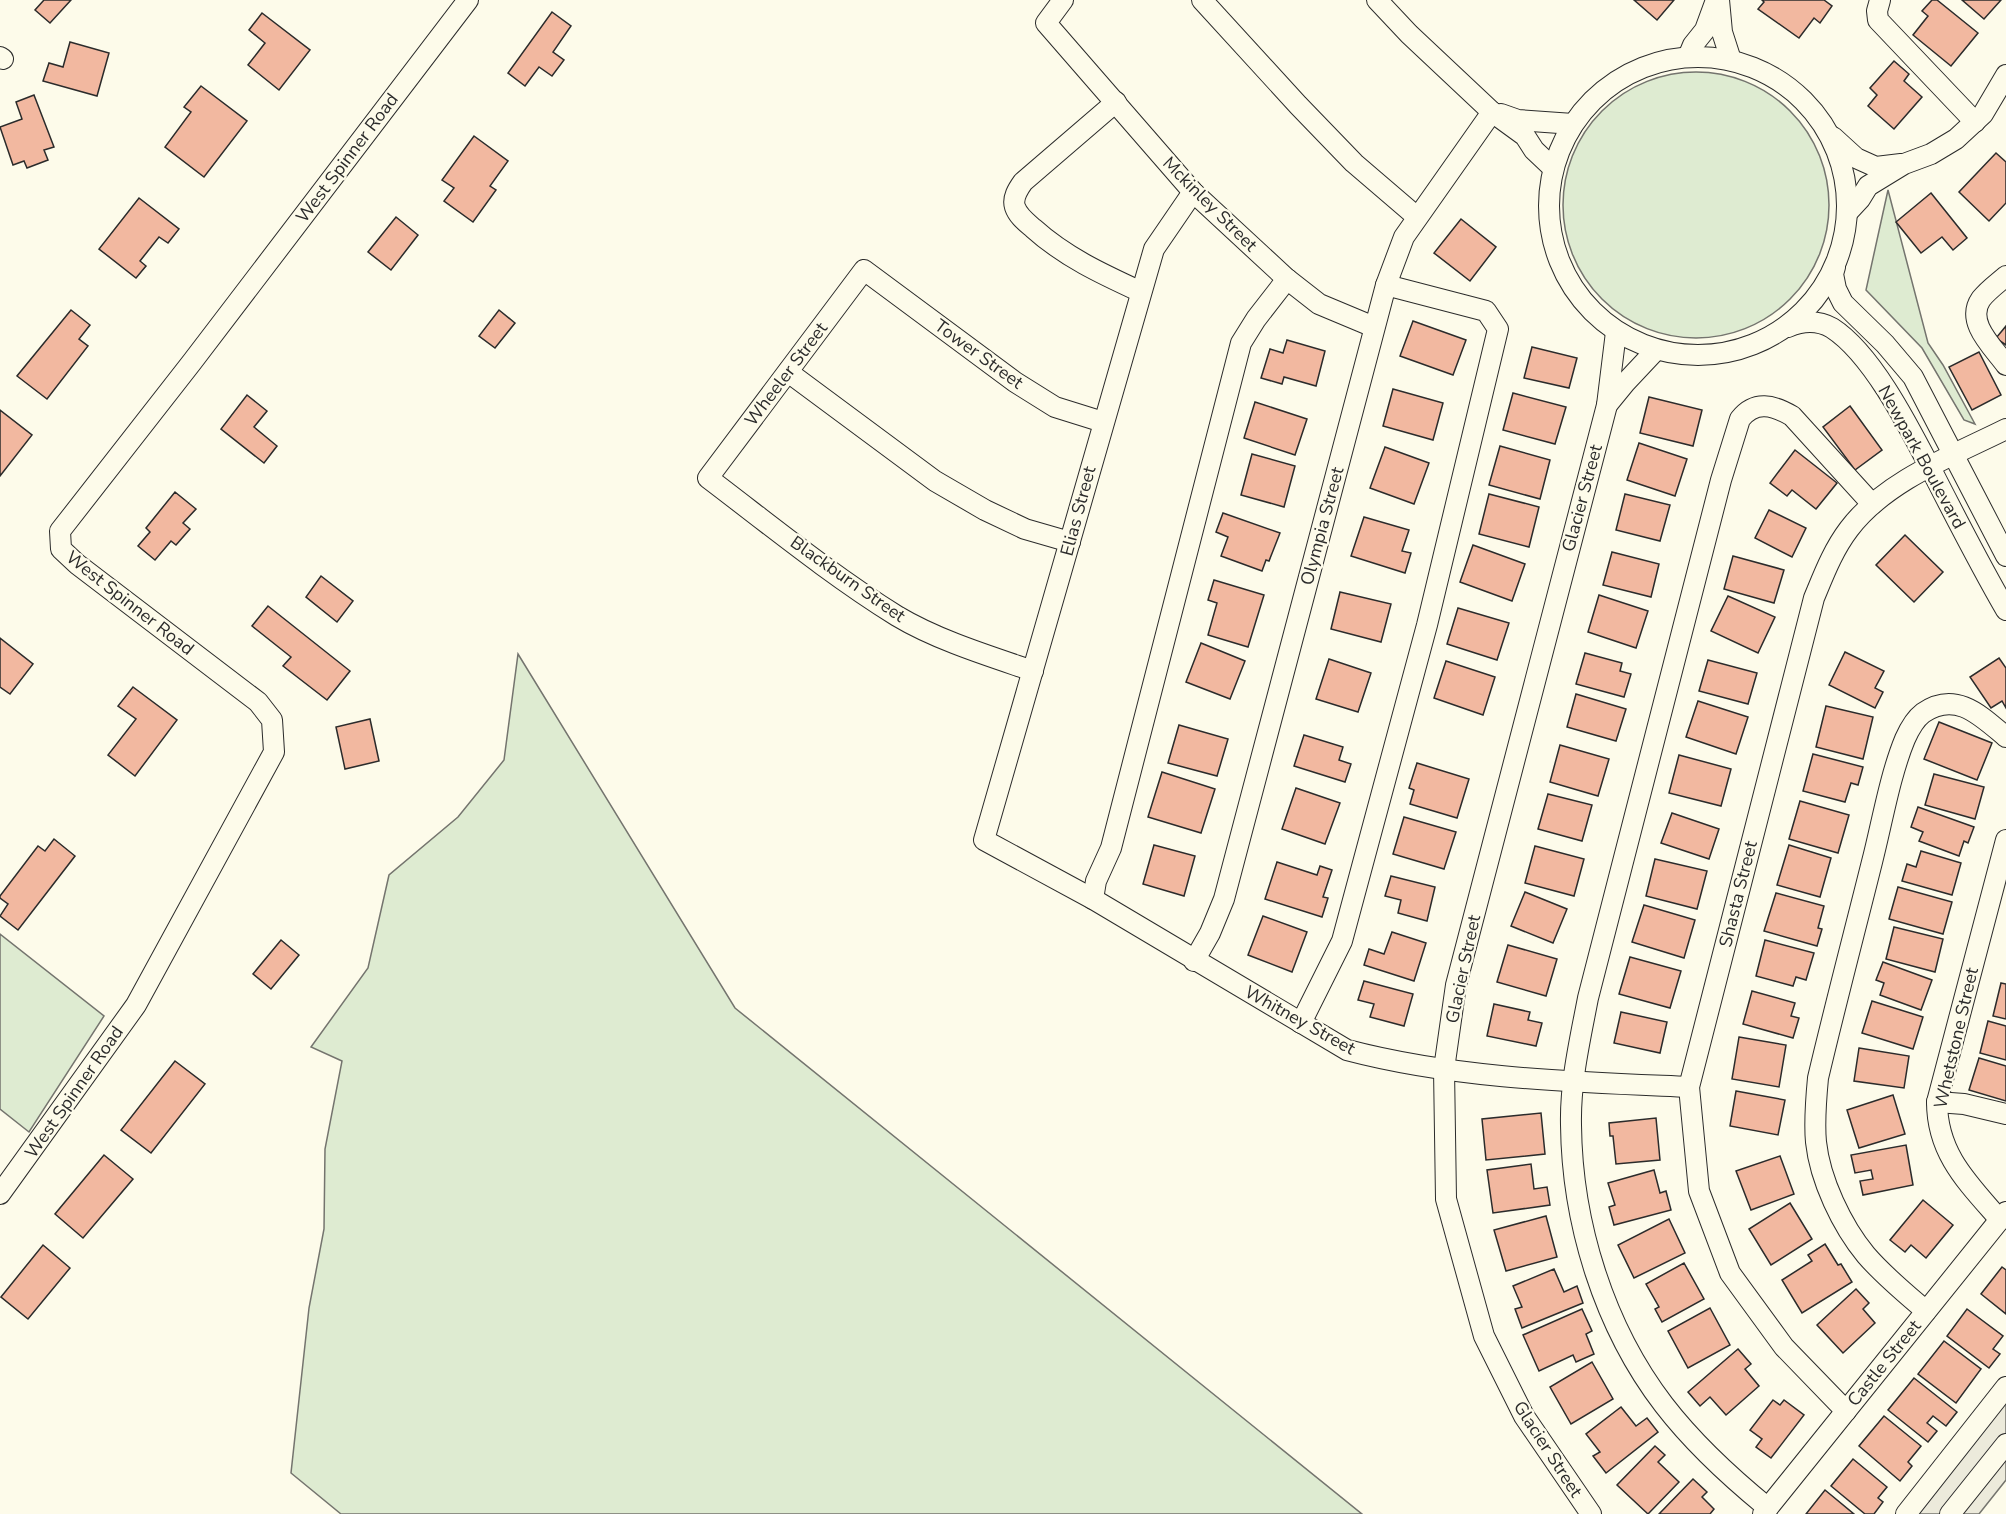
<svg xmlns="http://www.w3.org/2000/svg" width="2006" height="1514" font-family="'Nunito Sans',sans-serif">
<rect width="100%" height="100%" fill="#fdfbea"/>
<g fill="#deebd1" stroke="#74746e" stroke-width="1.5">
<circle cx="1696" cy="205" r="133"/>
<polygon points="1888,190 1928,343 1943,365 1975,424 1964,420 1922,348 1866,290"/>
<polygon points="518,654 735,1008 1362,1514 341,1514 291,1473 309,1308 324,1229 325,1149 342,1061 311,1047 368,968 389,875 458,817 504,760"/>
<polygon points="0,934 104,1016 29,1132 0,1109"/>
</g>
<polygon fill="#eceadb" stroke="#74746e" stroke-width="1.5" points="2006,1400 2006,1480 1979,1514 1916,1514"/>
<g fill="#f2b8a0" stroke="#2b2b2b" stroke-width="1.5">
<polygon points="44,0 71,0 50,23 35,10"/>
<polygon points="1634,0 1674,0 1657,20"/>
<polygon points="1762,0 1824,0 1832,6 1820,23 1814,18 1799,38 1758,9 1764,2"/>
<polygon points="1932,0 1937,0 1978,33 1951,66 1913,35 1928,16 1922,11"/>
<polygon points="1962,0 2001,0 1984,19"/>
<polygon points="552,12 571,26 553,52 564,60 552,76 539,67 525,86 508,73"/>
<polygon points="262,13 310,50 279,90 248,65 265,43 249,30"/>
<polygon points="70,42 109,53 97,96 43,81 49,63 63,67"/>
<polygon points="1894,61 1909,74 1904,81 1922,97 1894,129 1868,106 1877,95 1870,88"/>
<polygon points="201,86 247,121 204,177 165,147 191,112 184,107"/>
<polygon points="34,95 54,147 44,150 48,160 27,168 24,161 13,165 0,127 22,119 16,102"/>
<polygon points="474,136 508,161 490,186 496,190 473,222 444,201 454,188 442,180"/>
<polygon points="1996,153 2006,162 2006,203 1989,221 1959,192"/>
<polygon points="1931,193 1967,238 1953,250 1942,237 1921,253 1896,222"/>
<polygon points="139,198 179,229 168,243 159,237 140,261 146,266 136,278 99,249"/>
<polygon points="396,217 418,235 391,270 368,252"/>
<polygon points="1461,219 1496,247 1470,281 1434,253"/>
<polygon points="71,310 90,325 79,339 88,346 47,399 17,376"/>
<polygon points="499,310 515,323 495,348 479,336"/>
<polygon points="1413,321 1466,340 1453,375 1400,356"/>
<polygon points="2006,326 2006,345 1996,338"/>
<polygon points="1287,340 1325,351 1316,386 1284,377 1282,384 1261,378 1270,349 1283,353"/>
<polygon points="1532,347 1577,358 1569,388 1524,378"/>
<polygon points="1979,352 2001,395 1972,410 1949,367"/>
<polygon points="1393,389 1443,403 1433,440 1383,426"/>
<polygon points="1513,393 1566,407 1555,444 1503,430"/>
<polygon points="247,395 267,411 254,427 277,446 264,463 221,429"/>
<polygon points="1649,397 1702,410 1693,446 1640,433"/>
<polygon points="1255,402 1307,419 1295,455 1244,438"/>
<polygon points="1850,406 1882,450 1855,470 1823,427"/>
<polygon points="0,410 32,435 0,476"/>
<polygon points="1639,443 1687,459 1675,496 1627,480"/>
<polygon points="1500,446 1550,460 1540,499 1489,485"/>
<polygon points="1385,447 1429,463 1414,504 1370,488"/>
<polygon points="1795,450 1837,483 1816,509 1792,490 1787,496 1770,483"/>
<polygon points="1252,454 1295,466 1284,507 1241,495"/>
<polygon points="175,492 196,509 183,523 190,529 176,545 171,541 155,560 138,546 150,532 146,528"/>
<polygon points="1489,494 1539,507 1529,547 1479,534"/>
<polygon points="1625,494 1670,505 1660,541 1616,530"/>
<polygon points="1769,510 1806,528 1792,557 1755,538"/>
<polygon points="1223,513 1280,533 1269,561 1266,560 1262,571 1221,556 1228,537 1216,532"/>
<polygon points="1364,517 1409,530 1402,551 1411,553 1405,573 1351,556"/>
<polygon points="1905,535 1943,572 1914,602 1876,565"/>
<polygon points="1473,545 1525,564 1512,601 1460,582"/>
<polygon points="1612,552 1659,564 1651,597 1603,585"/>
<polygon points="1733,556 1784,570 1774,603 1724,589"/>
<polygon points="321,576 353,601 337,622 306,597"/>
<polygon points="1214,580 1264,595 1248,647 1208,635 1217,603 1208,600"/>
<polygon points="1340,592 1391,604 1381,642 1331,629"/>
<polygon points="1599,595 1648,611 1636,648 1588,632"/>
<polygon points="1728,596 1775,617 1758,653 1711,631"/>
<polygon points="268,606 350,671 327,700 283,666 291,657 252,626"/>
<polygon points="1458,608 1509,623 1497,660 1447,644"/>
<polygon points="0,638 33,664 10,694 0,687"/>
<polygon points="1201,643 1245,661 1230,699 1186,682"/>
<polygon points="1845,652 1884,671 1875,688 1883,692 1875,708 1829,685"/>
<polygon points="1585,653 1622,663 1620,671 1631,674 1624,697 1576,684"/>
<polygon points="1999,658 2006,668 2006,708 2002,701 1991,708 1970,677"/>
<polygon points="1329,659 1371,673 1358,712 1316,699"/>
<polygon points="1708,660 1757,673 1748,704 1699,691"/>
<polygon points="1446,661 1495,677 1483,715 1434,698"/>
<polygon points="133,687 177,720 135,776 108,755 136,719 118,706"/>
<polygon points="1576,694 1626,709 1616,741 1567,727"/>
<polygon points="1698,701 1748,717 1736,754 1686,737"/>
<polygon points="1826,706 1873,717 1863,759 1816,747"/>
<polygon points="370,719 379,761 345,769 336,727"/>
<polygon points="1939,722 1992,743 1977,780 1924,759"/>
<polygon points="1179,725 1228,739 1217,776 1168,763"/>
<polygon points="1304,735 1343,747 1339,760 1351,764 1345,782 1294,766"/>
<polygon points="1560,745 1609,759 1598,796 1550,782"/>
<polygon points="1813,754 1863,767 1858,785 1851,783 1845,802 1803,791"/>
<polygon points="1679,755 1731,769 1721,806 1669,793"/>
<polygon points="1417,763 1469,779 1457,818 1410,804 1414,790 1409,788"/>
<polygon points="1162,772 1215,789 1201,833 1148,817"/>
<polygon points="1934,774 1984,787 1975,819 1925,805"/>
<polygon points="1296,788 1340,803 1325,844 1282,829"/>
<polygon points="1548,794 1592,805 1582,841 1538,829"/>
<polygon points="1800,801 1849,815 1838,853 1789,839"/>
<polygon points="1918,807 1974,827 1968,843 1964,841 1959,856 1919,841 1923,832 1911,827"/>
<polygon points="1672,813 1719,829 1709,859 1661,843"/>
<polygon points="1404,817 1456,832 1444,869 1393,854"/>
<polygon points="54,839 75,856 18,930 0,916 8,904 0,898 0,896 38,846 45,851"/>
<polygon points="1154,845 1195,856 1184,896 1143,884"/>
<polygon points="1789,845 1831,858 1820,897 1777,885"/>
<polygon points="1535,846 1584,859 1574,896 1525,883"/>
<polygon points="1921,851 1961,863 1952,895 1902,881 1907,864 1916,867"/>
<polygon points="1655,859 1707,871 1697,909 1646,896"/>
<polygon points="1277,862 1317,875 1320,866 1332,870 1323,897 1328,898 1322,917 1265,899"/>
<polygon points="1391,876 1435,887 1427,921 1398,913 1401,900 1385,896"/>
<polygon points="1898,887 1952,902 1943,934 1889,919"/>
<polygon points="1525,892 1567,909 1553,943 1511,926"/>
<polygon points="1776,893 1824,906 1818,928 1822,929 1817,946 1764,931"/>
<polygon points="1644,905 1695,920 1684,958 1632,942"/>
<polygon points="1263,916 1307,932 1292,972 1248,955"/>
<polygon points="1894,927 1943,939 1935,972 1886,959"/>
<polygon points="1392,932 1426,943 1414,981 1364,965 1369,949 1384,954"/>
<polygon points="281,940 299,955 271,989 253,974"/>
<polygon points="1765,940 1814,953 1806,980 1796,977 1793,986 1756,976"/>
<polygon points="1508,945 1557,959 1546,996 1497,982"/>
<polygon points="1630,957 1681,971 1670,1008 1619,994"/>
<polygon points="1883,962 1932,980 1921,1010 1880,995 1884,983 1876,980"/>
<polygon points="1364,981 1413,994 1404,1026 1370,1017 1374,1004 1358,1000"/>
<polygon points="2001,983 2006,984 2006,1019 1993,1016"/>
<polygon points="1752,991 1795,1003 1791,1016 1799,1018 1793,1038 1743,1024"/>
<polygon points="1872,1001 1923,1017 1913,1049 1862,1033"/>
<polygon points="1494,1004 1530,1012 1528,1020 1542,1023 1536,1046 1487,1036"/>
<polygon points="1621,1012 1667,1022 1660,1053 1614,1043"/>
<polygon points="1988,1021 2006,1026 2006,1060 1980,1053"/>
<polygon points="1739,1037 1786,1045 1779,1087 1732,1079"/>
<polygon points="1859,1048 1909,1056 1904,1088 1854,1081"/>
<polygon points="1979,1058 2006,1066 2006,1101 1969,1090"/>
<polygon points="175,1061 205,1084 151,1153 121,1130"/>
<polygon points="1736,1091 1785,1100 1778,1135 1730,1126"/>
<polygon points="1893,1095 1905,1134 1859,1148 1847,1110"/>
<polygon points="1541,1113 1545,1154 1486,1160 1482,1119"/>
<polygon points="1656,1118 1660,1160 1616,1164 1613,1136 1610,1136 1609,1123"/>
<polygon points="1906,1145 1913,1185 1863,1195 1860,1181 1873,1179 1871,1170 1855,1173 1851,1155"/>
<polygon points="104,1155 133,1179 83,1238 55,1214"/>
<polygon points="1780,1156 1794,1194 1751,1210 1736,1171"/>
<polygon points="1531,1164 1534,1189 1547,1187 1550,1205 1493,1213 1487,1170"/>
<polygon points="1654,1170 1660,1193 1666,1191 1671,1210 1614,1225 1609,1207 1615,1205 1608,1183"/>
<polygon points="1923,1200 1953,1225 1926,1258 1911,1245 1905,1252 1890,1240"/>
<polygon points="1790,1203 1812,1239 1771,1265 1749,1229"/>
<polygon points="1546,1216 1557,1257 1506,1271 1494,1230"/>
<polygon points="1669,1219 1685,1253 1634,1278 1618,1245"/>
<polygon points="1825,1244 1838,1265 1841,1264 1852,1282 1802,1313 1782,1280 1812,1261 1808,1255"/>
<polygon points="43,1245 70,1268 28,1319 1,1297"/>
<polygon points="1684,1263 1704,1299 1662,1322 1655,1309 1659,1307 1646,1284"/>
<polygon points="2002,1267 2006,1270 2006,1314 1981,1294"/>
<polygon points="1554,1269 1564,1292 1577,1286 1583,1303 1522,1328 1515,1309 1522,1307 1513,1286"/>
<polygon points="1856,1289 1869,1303 1863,1309 1875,1323 1843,1353 1817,1325"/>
<polygon points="1710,1308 1730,1345 1688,1368 1668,1331"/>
<polygon points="1582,1309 1592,1331 1586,1334 1594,1354 1576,1362 1573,1355 1539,1371 1523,1335"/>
<polygon points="1967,1309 2003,1336 1993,1349 2000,1354 1989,1368 1947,1336"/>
<polygon points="1944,1341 1981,1369 1956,1403 1918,1374"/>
<polygon points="1738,1349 1751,1364 1745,1369 1759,1386 1726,1415 1710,1397 1700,1406 1688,1392"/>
<polygon points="1592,1362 1613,1399 1571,1424 1550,1387"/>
<polygon points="1914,1378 1957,1412 1946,1426 1933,1416 1927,1423 1937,1431 1928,1442 1888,1410"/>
<polygon points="1773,1400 1780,1405 1784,1400 1804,1415 1771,1458 1756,1447 1762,1439 1750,1430"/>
<polygon points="1621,1407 1636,1426 1647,1418 1658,1432 1606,1473 1593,1456 1600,1452 1586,1434"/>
<polygon points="1884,1416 1921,1446 1908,1462 1912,1466 1900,1481 1859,1446"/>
<polygon points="1655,1446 1665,1455 1658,1462 1679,1482 1648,1514 1617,1485"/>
<polygon points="1853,1459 1887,1487 1878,1498 1883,1502 1874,1514 1865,1514 1831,1486"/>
<polygon points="1693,1479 1707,1492 1702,1497 1714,1509 1710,1514 1659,1514"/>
<polygon points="1825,1490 1854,1514 1806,1514"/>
</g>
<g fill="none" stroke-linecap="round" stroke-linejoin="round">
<defs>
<g id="minor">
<polyline points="1063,0 1046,23 1193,192 1287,279 1319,304 1374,327"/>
<polyline points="1202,0 1298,105 1354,163 1417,217"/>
<polyline points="1377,0 1409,34 1492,112 1525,136 1534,150 1553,168"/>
<polyline points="1719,0 1722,32 1731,60"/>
<polyline points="1880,0 1877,11 1878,20 1975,122"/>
<circle cx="1698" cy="206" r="149"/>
<polyline points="0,57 3,59"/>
<polyline points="1688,57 1693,45 1705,30 1716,0"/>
<path d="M1116 102 1023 182C1018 189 1012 198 1015 207 1018 216 1026 222 1033 228 1065 257 1102 274 1141 292"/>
<polyline points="1501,114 1518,120 1573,124"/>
<polyline points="1833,137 1856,158 1876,167 1901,164"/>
<path d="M1193 192 1154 249 984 840 1093 899 1347 1050C1457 1079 1576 1082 1689 1087"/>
<polyline points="1847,213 1860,199 1868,186 1904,164 1931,154 1956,139 1983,114 2006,75"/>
<polyline points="1835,267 1833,274 1836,289 1843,303 1885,344 1913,377 2006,556"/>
<path d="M2006 276C1998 283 1988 290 1981 299 1965 322 1993 347 2006 365"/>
<path d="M1788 327C1802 321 1818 320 1832 328 1874 355 1912 433 1935 477 1958 522 1981 567 2006 610"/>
<polyline points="788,372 935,481 985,510 1025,529 1070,542"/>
<polyline points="1607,405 1625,383 1656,350"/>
<path d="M1033 671C989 656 937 640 897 616 831 575 770 525 708 478L864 270 1015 382 1055 407 1103 422"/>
<polyline points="1093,899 1096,881 1111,848 1241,343 1256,319 1287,279"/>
<polyline points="1194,961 1210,933 1224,899 1386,285 1404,237 1492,112"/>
<polyline points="1301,1023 1342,941 1427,625 1498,329 1486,311 1386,285"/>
<polyline points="1937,1102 1964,1104 2006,1114"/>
<polyline points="0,1194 136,1005 274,752 272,720 258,702 77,564 61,549 60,531 192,362 468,0"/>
<path d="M2000 1220C1968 1183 1937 1154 1937 1102L2006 840"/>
<path d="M1926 1311C1905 1293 1884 1276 1866 1255 1842 1226 1820 1180 1816 1142 1814 1121 1816 1099 1818 1078 1835 1006 1854 934 1872 862 1882 823 1890 775 1905 739 1909 730 1915 719 1923 713 1956 690 1981 716 2006 737"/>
<path d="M1846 1411 1784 1347 1730 1273 1699 1191 1689 1087 1814 598C1824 574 1833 550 1849 529 1885 481 1954 455 2006 429"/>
<path d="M1768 1508C1730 1477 1694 1444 1664 1405 1604 1327 1572 1223 1571 1125 1570 1082 1580 1040 1588 998L1721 480 1740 419C1755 400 1773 405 1792 416L1872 504"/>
<polyline points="1591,1514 1524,1416 1484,1336 1446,1199 1444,1069 1456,985 1607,405 1616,332"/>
<polyline points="1763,1514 2006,1212"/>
<polyline points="1906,1514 2006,1387"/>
<polyline points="1950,1514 2006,1444"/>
</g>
</defs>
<use href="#minor" stroke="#2b2b2b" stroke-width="22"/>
<use href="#minor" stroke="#fdfbea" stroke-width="20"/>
</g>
<g text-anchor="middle" stroke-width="4.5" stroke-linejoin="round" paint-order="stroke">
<g font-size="18" fill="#2b2b2b" stroke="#fdfbea">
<text transform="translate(347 158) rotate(-53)" y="6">West Spinner Road</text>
<text transform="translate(1210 204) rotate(45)" y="6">Mckinley Street</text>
<text transform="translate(979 354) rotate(36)" y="6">Tower Street</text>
<text transform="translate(786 374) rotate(-53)" y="6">Wheeler Street</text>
<text transform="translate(1922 457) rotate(61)" y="6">Newpark Boulevard</text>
<text transform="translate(1582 498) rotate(-75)" y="6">Glacier Street</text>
<text transform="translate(1078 511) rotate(-75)" y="6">Elias Street</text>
<text transform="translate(1322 526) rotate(-75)" y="6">Olympia Street</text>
<text transform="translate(848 579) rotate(35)" y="6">Blackburn Street</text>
<text transform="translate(130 603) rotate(38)" y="6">West Spinner Road</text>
<text transform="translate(1738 894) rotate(-76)" y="6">Shasta Street</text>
<text transform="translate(1463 969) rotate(-78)" y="6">Glacier Street</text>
<text transform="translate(1300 1020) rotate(29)" y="6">Whitney Street</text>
<text transform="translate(1956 1038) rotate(-77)" y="6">Whetstone Street</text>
<text transform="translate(74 1092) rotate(-55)" y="6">West Spinner Road</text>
<text transform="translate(1884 1363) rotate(-51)" y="6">Castle Street</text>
<text transform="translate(1548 1449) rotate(57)" y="6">Glacier Street</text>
</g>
</g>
</svg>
